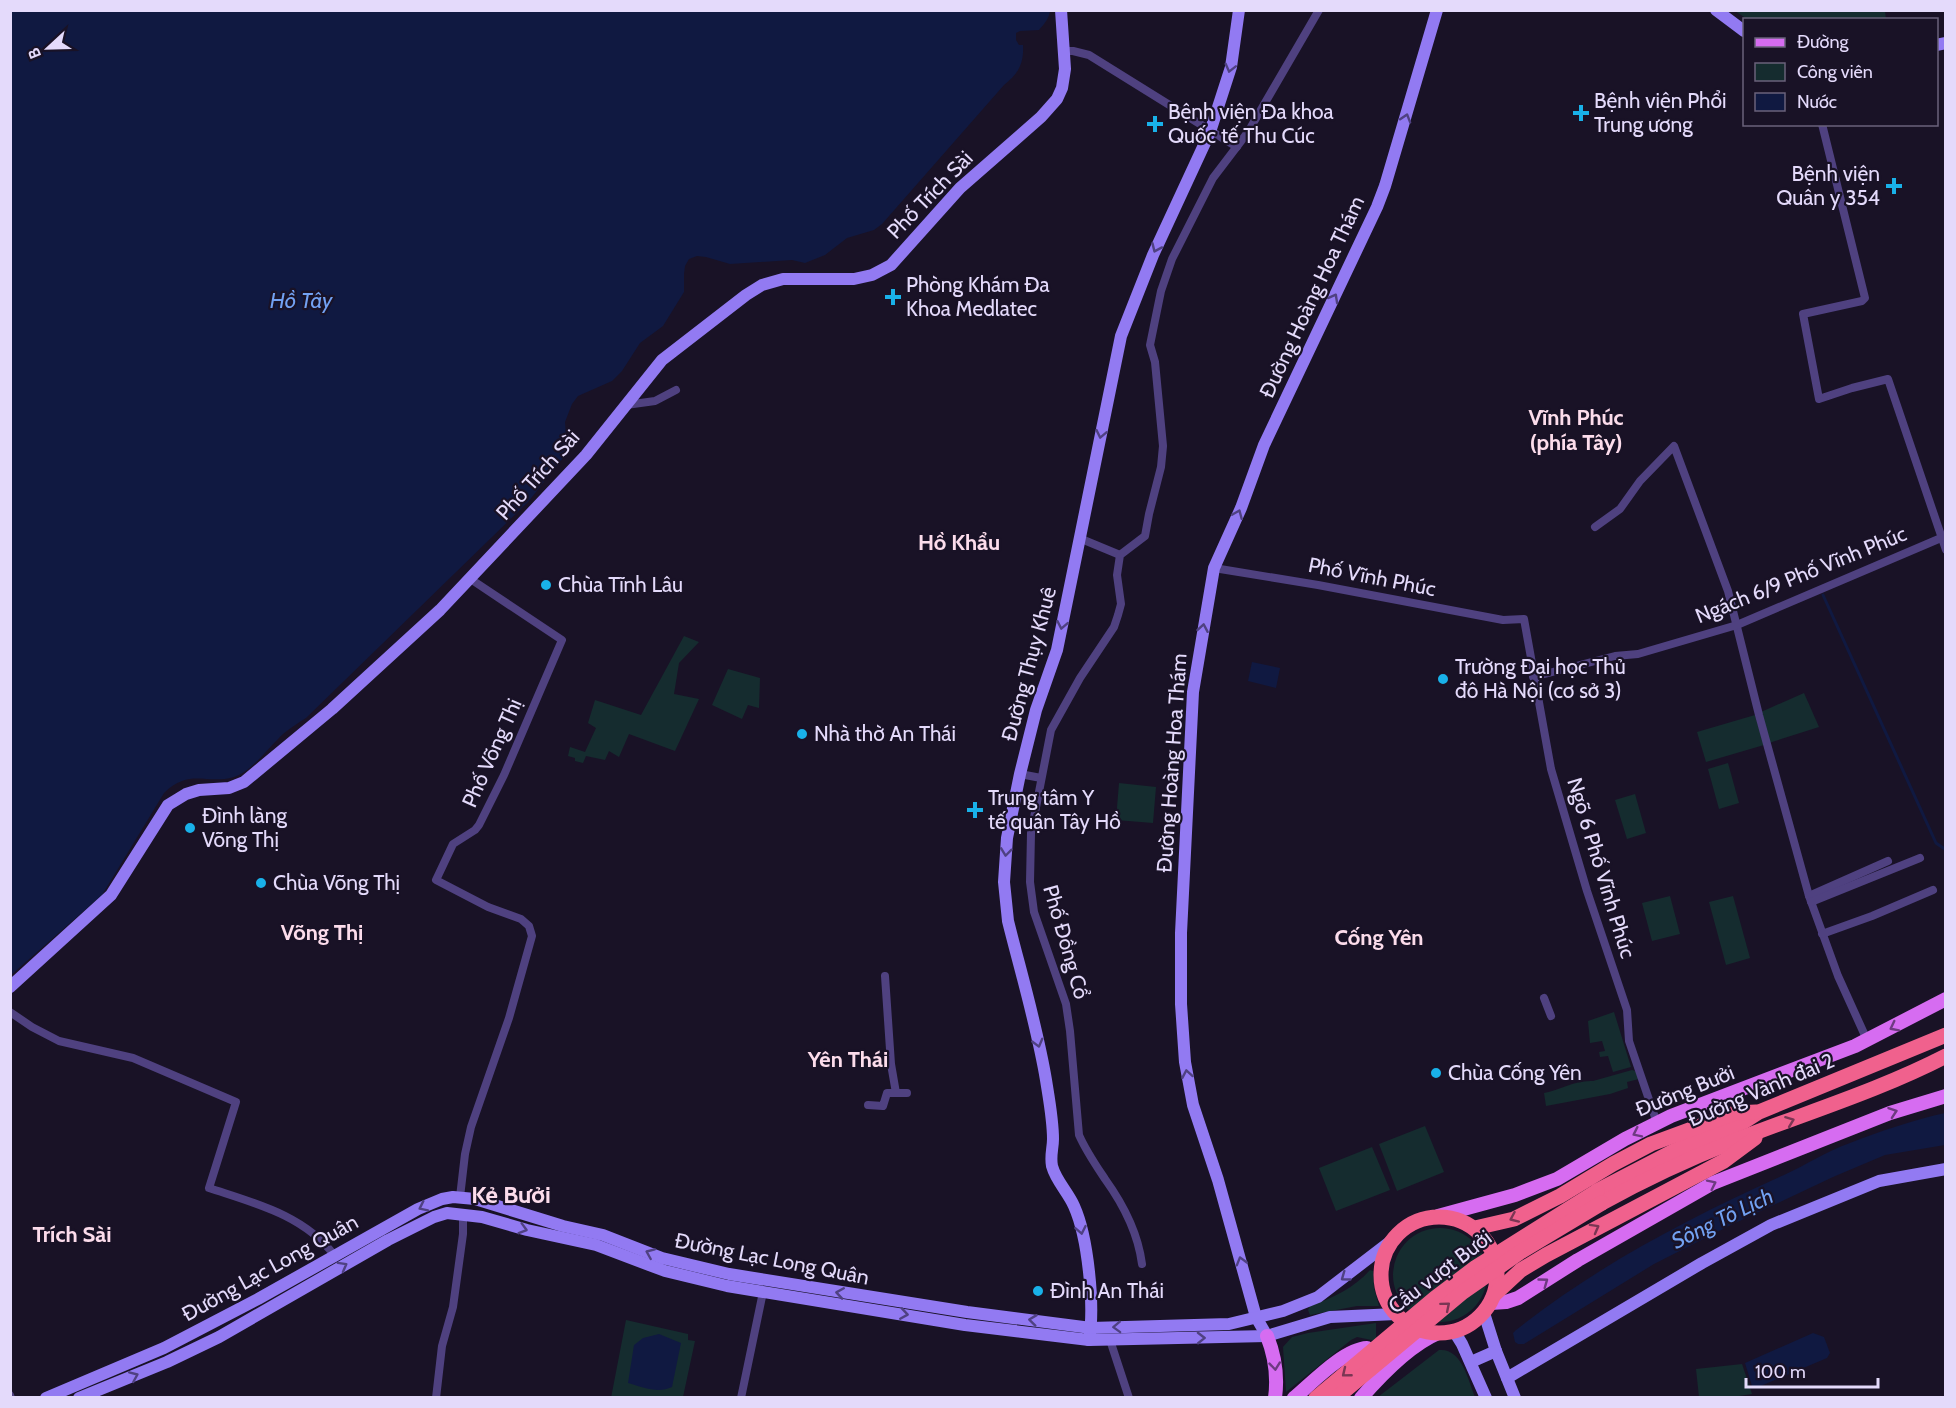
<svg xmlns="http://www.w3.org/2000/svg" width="1956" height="1408" font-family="Cabin,sans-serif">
<rect width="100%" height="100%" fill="#191226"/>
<g fill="#152c2f">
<polygon points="1735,11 1885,11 1886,19 1747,19"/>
<polygon points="684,636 699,642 679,663 674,694 699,699 675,751 629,734 619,757 609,751 605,760 586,756 583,763 575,761 575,758 568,756 570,747 585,752 596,728 588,723 595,700 641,715"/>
<polygon points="728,669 760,678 759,708 748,705 742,719 712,705"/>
<polygon points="1804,693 1819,727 1769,743 1761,712"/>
<polygon points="1755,715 1764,745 1706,762 1697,732"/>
<polygon points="1728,763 1739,803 1719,809 1708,769"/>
<polygon points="1119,783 1156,787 1153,823 1116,820"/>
<polygon points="1635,794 1646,833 1627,839 1615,800"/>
<polygon points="1670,896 1680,934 1652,941 1642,903"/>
<polygon points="1733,896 1750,958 1726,965 1709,902"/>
<polygon points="1614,1012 1631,1067 1613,1072 1608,1056 1600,1057 1599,1052 1605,1051 1602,1041 1590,1043 1588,1021"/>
<path d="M1632 1070 1635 1071 1639 1079 1627 1082 1628 1088 1610 1094 1546 1106 1544 1093C1560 1090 1575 1080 1593 1081Z"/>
<polygon points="1425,1126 1444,1172 1397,1191 1379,1144"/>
<polygon points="1372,1147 1390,1190 1336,1211 1319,1168"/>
<circle cx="1440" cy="1275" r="47"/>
<path d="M1370 1270 1373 1271 1374 1288 1379 1306H1357L1310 1315 1308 1310 1310 1306C1333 1298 1354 1288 1370 1270Z"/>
<polygon points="626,1320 688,1334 688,1340 695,1341 683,1397 611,1398"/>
<polygon points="1376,1323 1376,1341 1357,1337 1351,1340 1286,1392 1283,1347 1292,1337 1308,1333"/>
<path d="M1439 1350C1462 1348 1468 1380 1475 1397H1378Z"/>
<polygon points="1742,1364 1752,1394 1733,1397 1699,1397 1696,1369"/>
</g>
<g fill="#101941">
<path d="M11 11H1050C1049 19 1044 24 1039 30L1020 31 1016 33V40L1019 45H1023C1024 64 1018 74 1004 85L882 224 874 230 847 238 825 255 805 263 792 260 730 264 706 257 697 256 689 259 685 266 684 274V292L663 326 640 343 622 371 612 381 578 396 572 404 565 422 567 449 563 458 528 502 306 718C298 723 290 728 283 734 270 746 250 773 234 777 206 785 190 768 164 793L102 895 11 975Z"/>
<polygon points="1252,662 1280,668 1276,688 1248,681"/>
<path d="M1945 1113V1145L1885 1155 1833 1177 1731 1225 1654 1264 1524 1344H1518L1515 1342 1513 1333 1516 1330C1598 1265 1689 1218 1784 1175 1806 1165 1827 1151 1850 1143 1881 1131 1913 1120 1945 1113Z"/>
<polygon points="1813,1333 1824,1337 1830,1353 1827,1358 1756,1388 1752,1386 1745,1363"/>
<path d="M659 1334 681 1343 672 1387C658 1394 642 1387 628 1383L634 1345 643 1338Z"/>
</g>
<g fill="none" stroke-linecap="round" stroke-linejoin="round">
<polyline stroke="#101941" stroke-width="3" points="1823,595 1936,843 1946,850"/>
<g stroke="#4f4180" stroke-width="8">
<polyline points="1064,51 1073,51 1089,55 1237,147"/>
<polyline points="1822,124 1865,298 1862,301 1803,314 1819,399 1852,388 1888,379 1946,550"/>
<polyline points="626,405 655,401 676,390"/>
<polyline points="1595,527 1620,509 1640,481 1674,446 1728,591 1759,715 1809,896 1838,976 1867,1040"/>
<polyline points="1079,538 1120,555"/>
<polyline points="1214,568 1318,585 1503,620 1524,619 1551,769 1587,891 1627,1010 1629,1041 1657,1123"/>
<polyline points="1533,677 1615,656 1638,654 1737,625 1941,538"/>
<polyline points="1020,774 1041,778"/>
<polyline points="1809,896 1888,861"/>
<polyline points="1811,902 1920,858"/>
<polyline points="1822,934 1872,916 1933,890"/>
<polyline points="885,976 891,1064 896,1093"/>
<polyline points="1544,998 1551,1016"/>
<path d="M10 1012 32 1027 59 1041 133 1058 236 1102 209 1188C254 1203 304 1215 334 1255"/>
<polyline points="868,1105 883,1106 887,1093 907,1093"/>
<polyline points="460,1197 465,1154 471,1127 509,1018 532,936 529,926 521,919 488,907 436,880 453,844 475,830 479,825 504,775 562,640 469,578"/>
<path d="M1142 1264C1138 1233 1123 1204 1105 1179 1095 1164 1086 1151 1079 1135L1070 1031 1066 1004 1034 912 1030 882 1031 833 1051 730 1080 678 1114 627 1118 615 1121 604 1117 575 1120 555 1145 536 1149 514 1161 467 1163 446 1155 362 1150 345 1161 291 1172 259 1213 178 1248 132 1319 10"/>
<polyline points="1110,1340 1129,1398"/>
<polyline points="10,1395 11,1398"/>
<polyline points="436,1398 442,1346 453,1307 463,1234 463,1214"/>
<polyline points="741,1398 763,1292"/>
</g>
<g stroke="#927af2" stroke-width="12">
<polyline points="1716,10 1744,31"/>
<polyline points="1936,45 1946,43"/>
<polyline points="10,987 111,895 168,805 186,794 199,790 229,788 244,782 332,709 440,610 586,455 662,360 746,295 762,285 783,279 854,279 872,275 891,265 960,188 1041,117 1057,99 1062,88 1065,69 1061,10"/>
<polyline points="1484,1313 1496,1351 1515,1398"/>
<polyline points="1454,1331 1462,1344 1486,1398"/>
<polyline points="1267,1336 1256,1317 1218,1180 1193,1105 1185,1062 1181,1004 1181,933 1193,692 1214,568 1241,508 1264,445 1377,207 1385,186 1437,10"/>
<path d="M1089 1340C1095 1306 1088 1237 1074 1206 1068 1192 1056 1181 1052 1166 1050 1156 1053 1148 1053 1139 1053 1120 1049 1099 1046 1080 1037 1026 1021 973 1008 921L1004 882 1007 838 1020 774 1036 710 1057 650 1121 336 1153 255 1210 132 1231 67 1239 10"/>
<polyline points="1471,1362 1496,1351"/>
<polyline points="1507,1378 1702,1263 1771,1225 1879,1181 1946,1169"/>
<polyline points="46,1398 164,1348 258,1299 418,1209 442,1199 453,1197 475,1199 563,1226 603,1235 662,1258 729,1274 967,1312 1091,1328 1229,1324 1283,1311 1318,1297 1391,1241"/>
<polyline points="79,1398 167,1362 219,1337 388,1240 434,1217 447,1213 482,1217 527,1230 596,1245 665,1271 727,1286 965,1325 1089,1340 1267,1336 1330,1317 1396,1314"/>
</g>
<g stroke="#d66cf1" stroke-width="14">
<polyline points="1438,1216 1515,1195 1557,1179 1625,1139 1671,1116 1855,1046 1946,999"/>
<polyline points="1491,1303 1506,1302 1518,1298 1578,1260 1713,1183 1890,1113 1946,1096"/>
<path d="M1267 1336C1275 1356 1278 1376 1275 1398"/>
<path d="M1294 1398C1312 1383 1344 1349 1367 1348L1379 1360 1377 1379"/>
<path d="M1361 1398C1381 1375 1410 1345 1438 1333"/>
</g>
<g stroke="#f0618d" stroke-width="15">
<polyline points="1597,1191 1674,1151 1745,1121 1759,1112 1946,1035"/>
<path d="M1602 1203C1645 1179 1688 1159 1734 1141 1805 1113 1878 1091 1946 1056"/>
<circle cx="1439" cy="1275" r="58"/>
<polyline points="1475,1228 1514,1219 1560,1196 1613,1164 1651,1144 1735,1113 1756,1112"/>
<polyline points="1494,1295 1521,1270 1546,1255 1724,1161 1755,1138"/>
</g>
<g stroke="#f0618d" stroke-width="15">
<polyline points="1316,1398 1435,1298 1476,1267 1597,1191"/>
<polyline points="1336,1398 1463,1292 1522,1251 1602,1203"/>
</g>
</g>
<defs><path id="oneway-chevron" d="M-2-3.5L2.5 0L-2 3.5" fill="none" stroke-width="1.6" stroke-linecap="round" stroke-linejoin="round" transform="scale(1.5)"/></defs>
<g stroke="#4f4182">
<use href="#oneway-chevron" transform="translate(1230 68) rotate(104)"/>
<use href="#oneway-chevron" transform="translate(1406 118) rotate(-73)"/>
<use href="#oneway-chevron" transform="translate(1156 248) rotate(114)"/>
<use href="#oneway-chevron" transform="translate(1334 298) rotate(-61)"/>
<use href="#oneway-chevron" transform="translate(1101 434) rotate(102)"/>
<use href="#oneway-chevron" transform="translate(1238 514) rotate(-67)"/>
<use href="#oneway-chevron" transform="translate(1062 625) rotate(101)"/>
<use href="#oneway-chevron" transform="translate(1203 628) rotate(-80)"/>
<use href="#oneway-chevron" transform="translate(1006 852) rotate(97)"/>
<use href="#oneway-chevron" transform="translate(1038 1043) rotate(75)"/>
<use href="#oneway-chevron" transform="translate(1187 1074) rotate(-100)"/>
<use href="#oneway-chevron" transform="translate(423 1207) rotate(154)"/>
<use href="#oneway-chevron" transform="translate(523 1229) rotate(16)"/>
<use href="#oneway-chevron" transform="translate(1081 1230) rotate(79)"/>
<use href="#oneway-chevron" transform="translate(650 1253) rotate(-157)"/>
<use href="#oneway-chevron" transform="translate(1241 1261) rotate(-106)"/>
<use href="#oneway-chevron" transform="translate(343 1266) rotate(-29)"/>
<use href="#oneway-chevron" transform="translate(1345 1277) rotate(144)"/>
<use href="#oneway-chevron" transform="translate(840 1293) rotate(-171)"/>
<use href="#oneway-chevron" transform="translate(904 1314) rotate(9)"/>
<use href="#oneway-chevron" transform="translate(1033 1320) rotate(-173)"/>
<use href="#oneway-chevron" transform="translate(1117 1327) rotate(178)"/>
<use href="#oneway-chevron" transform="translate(1201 1338) rotate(-1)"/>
<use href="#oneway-chevron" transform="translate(134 1376) rotate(-23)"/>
</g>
<g stroke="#6e3a81">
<use href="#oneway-chevron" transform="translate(1894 1027) rotate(153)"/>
<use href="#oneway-chevron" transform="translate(1893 1112) rotate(-19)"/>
<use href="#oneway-chevron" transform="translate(1637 1133) rotate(154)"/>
<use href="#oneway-chevron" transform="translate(1712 1184) rotate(-26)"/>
<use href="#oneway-chevron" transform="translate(1544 1282) rotate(-36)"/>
<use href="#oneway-chevron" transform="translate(1275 1366) rotate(84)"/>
</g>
<g stroke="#7a3654">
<use href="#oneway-chevron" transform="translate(1790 1121) rotate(-21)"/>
<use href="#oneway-chevron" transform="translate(1514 1218) rotate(156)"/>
<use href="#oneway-chevron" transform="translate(1595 1228) rotate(-29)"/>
<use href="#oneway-chevron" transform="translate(1446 1306) rotate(-40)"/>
<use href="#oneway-chevron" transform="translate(1346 1373) rotate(141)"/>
</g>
<g fill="#19b1e9" stroke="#191226" stroke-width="2">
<path d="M1578 104h6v6h6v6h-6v6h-6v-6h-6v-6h6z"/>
<path d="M1152 115h6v6h6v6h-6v6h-6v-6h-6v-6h6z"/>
<path d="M1891 177h6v6h6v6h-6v6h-6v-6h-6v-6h6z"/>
<path d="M890 288h6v6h6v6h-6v6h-6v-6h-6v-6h6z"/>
<circle cx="546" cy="585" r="6"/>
<circle cx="1443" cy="679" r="6"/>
<circle cx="802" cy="734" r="6"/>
<path d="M972 801h6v6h6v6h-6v6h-6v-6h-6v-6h6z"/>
<circle cx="190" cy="828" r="6"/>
<circle cx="261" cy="883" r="6"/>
<circle cx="1436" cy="1073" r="6"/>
<circle cx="1038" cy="1291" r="6"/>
</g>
<g text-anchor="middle" stroke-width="4.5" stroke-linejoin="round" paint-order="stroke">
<g font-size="21" fill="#e4dafb" stroke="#191226" text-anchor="start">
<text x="1594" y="108">Bệnh viện Phổi<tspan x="1594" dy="24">Trung ương</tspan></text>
<text x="1168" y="119">Bệnh viện Đa khoa<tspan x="1168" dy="24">Quốc tế Thu Cúc</tspan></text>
<text x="1880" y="181" text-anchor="end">Bệnh viện<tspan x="1880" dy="24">Quân y 354</tspan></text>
<text x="906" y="292">Phòng Khám Đa<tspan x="906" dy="24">Khoa Medlatec</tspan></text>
<text x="558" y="592">Chùa Tĩnh Lâu</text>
<text x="1455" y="674">Trường Đại học Thủ<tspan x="1455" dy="24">đô Hà Nội (cơ sở 3)</tspan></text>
<text x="814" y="741">Nhà thờ An Thái</text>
<text x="988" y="805">Trung tâm Y<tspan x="988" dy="24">tế quận Tây Hồ</tspan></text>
<text x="202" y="823">Đình làng<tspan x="202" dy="24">Võng Thị</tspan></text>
<text x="273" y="890">Chùa Võng Thị</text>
<text x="1448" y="1080">Chùa Cống Yên</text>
<text x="1050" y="1298">Đình An Thái</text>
</g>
<g font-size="21" fill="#e4dafb" stroke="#191226">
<text transform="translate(930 195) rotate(-46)" y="7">Phố Trích Sài</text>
<text transform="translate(1312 297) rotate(-65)" y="7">Đường Hoàng Hoa Thám</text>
<text transform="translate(538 475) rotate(-48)" y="7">Phố Trích Sài</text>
<text transform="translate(1801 575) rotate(-22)" y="7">Ngách 6/9 Phố Vĩnh Phúc</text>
<text transform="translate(1372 577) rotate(11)" y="7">Phố Vĩnh Phúc</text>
<text transform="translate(1029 664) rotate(-75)" y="7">Đường Thụy Khuê</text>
<text transform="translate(492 753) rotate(-66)" y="7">Phố Võng Thị</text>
<text transform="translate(1172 763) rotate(-86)" y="7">Đường Hoàng Hoa Thám</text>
<text transform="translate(1601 868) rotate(73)" y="7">Ngõ 6 Phố Vĩnh Phúc</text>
<text transform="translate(1066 942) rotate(74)" y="7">Phố Đồng Cổ</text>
<text transform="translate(1761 1090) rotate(-23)" y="7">Đường Vành đai 2</text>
<text transform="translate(1685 1091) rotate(-22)" y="7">Đường Bưởi</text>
<text transform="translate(772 1259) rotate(11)" y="7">Đường Lạc Long Quân</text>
<text transform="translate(270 1268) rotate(-29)" y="7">Đường Lạc Long Quân</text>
<text transform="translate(1440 1272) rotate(-37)" y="7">Cầu vượt Bưởi</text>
</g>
<g font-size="22" font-style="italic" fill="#72a1f2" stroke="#191226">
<text x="301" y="308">Hồ Tây</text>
<text transform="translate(1722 1218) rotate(-26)" y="8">Sông Tô Lịch</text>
</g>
<g font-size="22" font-weight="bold" fill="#fcdceb" stroke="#191226">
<text x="1576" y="425">Vĩnh Phúc<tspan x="1576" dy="25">(phía Tây)</tspan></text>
<text x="959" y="550">Hồ Khẩu</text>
<text x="322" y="940">Võng Thị</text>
<text x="1379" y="945">Cống Yên</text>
<text x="848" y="1067">Yên Thái</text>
<text x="72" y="1242">Trích Sài</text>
</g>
<g font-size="24" font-weight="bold" fill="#fcdceb" stroke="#191226">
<text x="511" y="1203">Kẻ Bưởi</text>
</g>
</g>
<rect width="1956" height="1408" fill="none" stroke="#e4dafb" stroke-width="24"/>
<rect x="1743" y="18" width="195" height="108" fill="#191226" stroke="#6a627b" stroke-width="1.5"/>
<rect x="1755" y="38" width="30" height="9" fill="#d66cf1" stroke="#6a627b" stroke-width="1.5"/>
<text x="1797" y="48" font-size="18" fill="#e4dafb">Đường</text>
<rect x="1755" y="63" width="30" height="18" fill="#152c2f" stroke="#6a627b" stroke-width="1.5"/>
<text x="1797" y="78" font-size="18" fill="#e4dafb">Công viên</text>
<rect x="1755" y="93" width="30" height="18" fill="#101941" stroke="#6a627b" stroke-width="1.5"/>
<text x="1797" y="108" font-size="18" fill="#e4dafb">Nước</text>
<g transform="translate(48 48) rotate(248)" stroke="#191226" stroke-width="4.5" paint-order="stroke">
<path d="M0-4.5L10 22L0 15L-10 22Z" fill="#e4dafb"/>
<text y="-9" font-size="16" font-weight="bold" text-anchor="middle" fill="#e4dafb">B</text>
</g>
<path d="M1746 1378v9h132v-9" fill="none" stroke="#e4dafb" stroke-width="3"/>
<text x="1755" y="1378" font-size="18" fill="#e4dafb" stroke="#191226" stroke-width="4.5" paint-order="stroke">100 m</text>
</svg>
